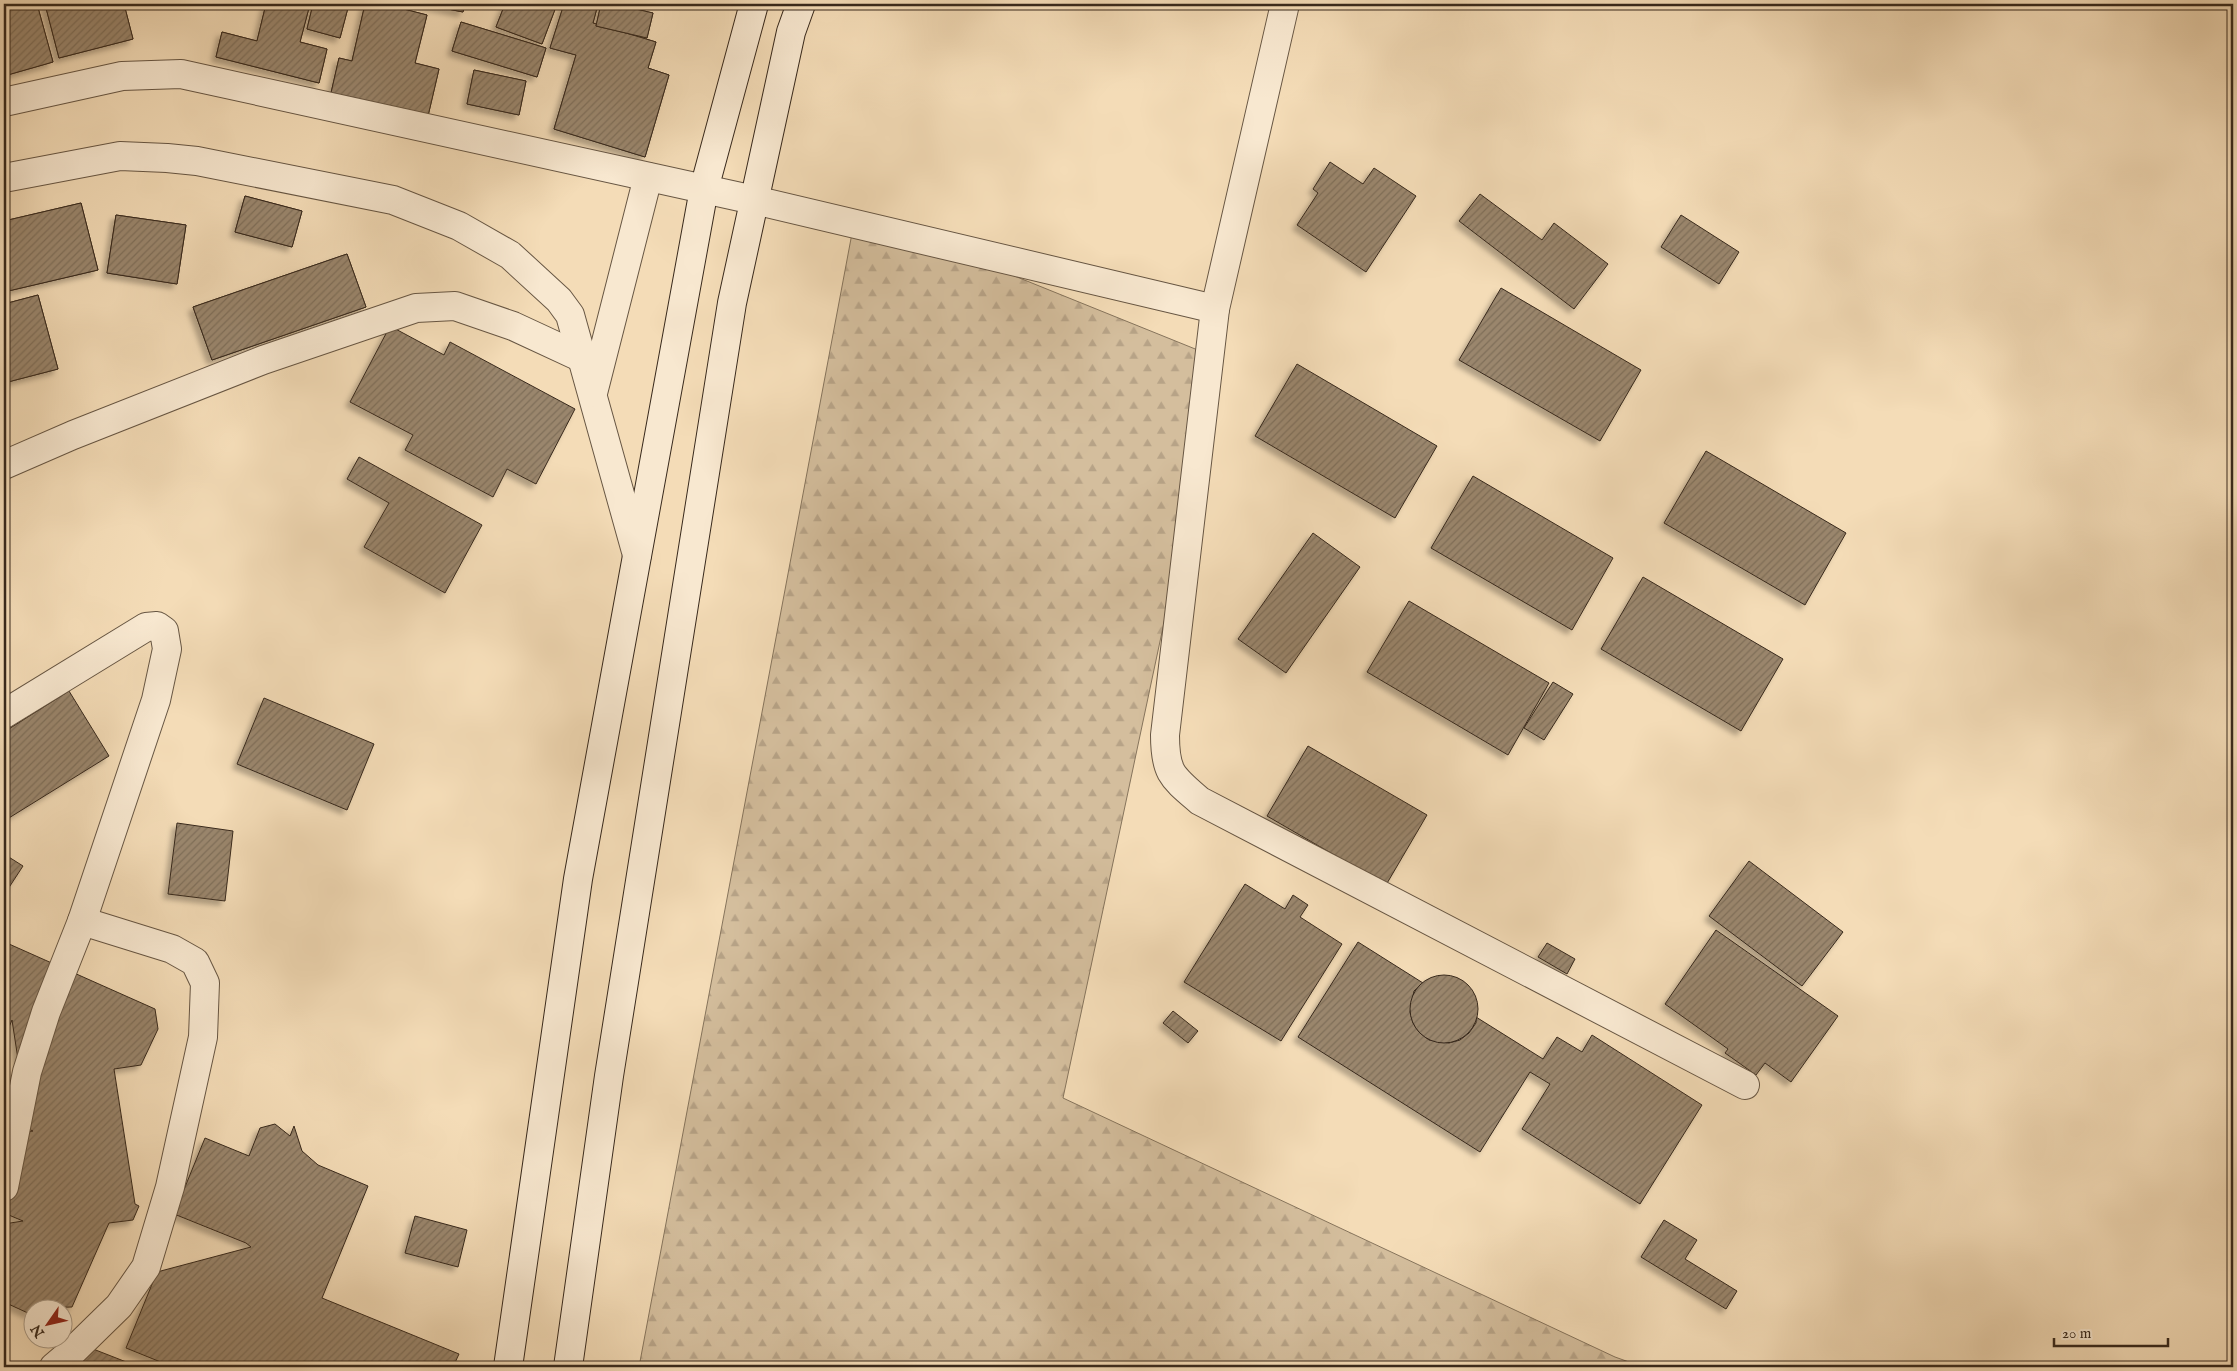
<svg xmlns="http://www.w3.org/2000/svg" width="2237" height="1371" font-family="'IM FELL English',serif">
<defs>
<pattern id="forest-firs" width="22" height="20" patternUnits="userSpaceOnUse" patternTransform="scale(1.25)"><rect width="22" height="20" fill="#d4be9d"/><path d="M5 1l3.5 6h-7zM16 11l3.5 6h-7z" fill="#b7a387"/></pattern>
<pattern id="building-hatch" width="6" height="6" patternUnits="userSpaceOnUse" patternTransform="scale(1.25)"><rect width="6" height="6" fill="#9a866d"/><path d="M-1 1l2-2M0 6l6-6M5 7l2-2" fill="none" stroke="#7f6e59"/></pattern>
<filter id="shadow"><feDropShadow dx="-4.5" dy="4.5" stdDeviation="2.5" flood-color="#0004"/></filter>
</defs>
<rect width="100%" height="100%" fill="#f4dcb7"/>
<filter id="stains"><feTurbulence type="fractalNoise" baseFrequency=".004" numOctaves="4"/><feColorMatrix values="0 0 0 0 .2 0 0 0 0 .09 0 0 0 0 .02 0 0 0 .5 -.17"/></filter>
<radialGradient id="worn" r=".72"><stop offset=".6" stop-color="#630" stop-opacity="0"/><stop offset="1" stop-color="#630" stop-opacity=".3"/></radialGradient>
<polygon fill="url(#forest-firs)" stroke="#86745c" points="856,212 1220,359 1063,1098 1615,1357 1643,1367 639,1367"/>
<g fill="url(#building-hatch)" stroke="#38291c" filter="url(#shadow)">
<polygon points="4,4 37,4 53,62 4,76"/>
<polygon points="4,4 37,4 53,62 4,76"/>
<polygon points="45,4 124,4 133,39 59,58"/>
<polygon points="45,4 124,4 133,39 59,58"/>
<polygon points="266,4 310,4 300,42 327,49 319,83 216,57 222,32 257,41"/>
<polygon points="266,4 310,4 300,42 327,49 319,83 216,57 222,32 257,41"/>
<polygon points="313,4 349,4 340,38 307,29"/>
<polygon points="313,4 349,4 340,38 307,29"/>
<polygon points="365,4 384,4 427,15 415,63 439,69 428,116 331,93 339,58 352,61"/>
<polygon points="365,4 384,4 427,15 415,63 439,69 428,116 331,93 339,58 352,61"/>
<polygon points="422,4 465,4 463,12"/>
<polygon points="422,4 465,4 463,12"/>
<polygon points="505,4 557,4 542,44 496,27"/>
<polygon points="505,4 557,4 542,44 496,27"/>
<polygon points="564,4 598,4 593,23 656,42 648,68 669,75 645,157 554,129 576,55 550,48"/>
<polygon points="564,4 598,4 593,23 656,42 648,68 669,75 645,157 554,129 576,55 550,48"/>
<polygon points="601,4 614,4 653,13 647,38 596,26"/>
<polygon points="601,4 614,4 653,13 647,38 596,26"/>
<polygon points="461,22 546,48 537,77 452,51"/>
<polygon points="461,22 546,48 537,77 452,51"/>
<polygon points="474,70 526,81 519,115 467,104"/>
<polygon points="474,70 526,81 519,115 467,104"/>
<polygon points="1330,162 1363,184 1374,168 1416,196 1366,272 1297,225 1318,193 1313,189"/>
<polygon points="1480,194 1542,240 1554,223 1608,264 1574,309 1459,221"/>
<polygon points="245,196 302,211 292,247 235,232"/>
<polygon points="245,196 302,211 292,247 235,232"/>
<polygon points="81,203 98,270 4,292 4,221"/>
<polygon points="81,203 98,270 4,292 4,221"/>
<polygon points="116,215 186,225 177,284 107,273"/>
<polygon points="116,215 186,225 177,284 107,273"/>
<polygon points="1681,215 1739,252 1719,284 1661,247"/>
<polygon points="347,254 366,307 212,360 193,307"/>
<polygon points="347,254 366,307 212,360 193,307"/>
<polygon points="1501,288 1641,370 1600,441 1459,360"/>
<polygon points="38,295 58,369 4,383 4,304"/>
<polygon points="38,295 58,369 4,383 4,304"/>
<polygon points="390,326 444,355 450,342 575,409 536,484 507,469 493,497 405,450 413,435 350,402"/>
<polygon points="1297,364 1437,446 1395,518 1255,436"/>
<polygon points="1706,451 1846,533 1805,605 1664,523"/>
<polygon points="359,457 482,525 445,593 364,547 389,503 347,479"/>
<polygon points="1473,476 1613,558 1572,630 1431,548"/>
<polygon points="1313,533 1360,567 1286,673 1238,639"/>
<polygon points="1643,577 1783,659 1741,731 1601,649"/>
<polygon points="1409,601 1549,683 1508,755 1367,672"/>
<polygon points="1553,682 1573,694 1544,740 1524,728"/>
<polygon points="69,691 109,756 4,821 4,732"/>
<polygon points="264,698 374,744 347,810 237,764"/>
<polygon points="1308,746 1427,815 1386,885 1267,816"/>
<polygon points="177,823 233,831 225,901 168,894"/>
<polygon points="4,854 23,866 8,889 4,886"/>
<polygon points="1749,861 1843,932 1802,986 1709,916"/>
<polygon points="1245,884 1285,909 1293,895 1308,905 1300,917 1342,944 1281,1041 1184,982"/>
<polygon points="4,911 9,944 155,1009 158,1029 141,1065 114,1069 135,1204 139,1206 133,1220 109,1223 72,1307 32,1308 32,1313 30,1314 4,1302 4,1224 23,1221 4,1213 4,1136 33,1131 4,1119 4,1101 19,1066 12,1020 4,1039"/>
<polygon points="1716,930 1838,1016 1791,1082 1765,1063 1756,1075 1725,1053 1728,1049 1665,1004"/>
<polygon points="1358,942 1423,983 1414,991 1410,1012 1413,1023 1419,1032 1429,1040 1449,1043 1460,1040 1469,1033 1476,1023 1476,1017 1543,1059 1557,1037 1582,1052 1592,1035 1702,1105 1640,1204 1522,1129 1550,1084 1530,1072 1480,1152 1298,1037"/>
<polygon points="1547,943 1575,959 1567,974 1538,957"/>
<circle cx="1444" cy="1009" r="34"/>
<polygon points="1173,1011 1198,1031 1188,1043 1163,1023"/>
<polygon points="275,1124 290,1136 294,1126 302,1151 318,1165 368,1186 322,1298 459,1354 453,1367 173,1367 126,1348 157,1272 251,1247 246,1243 174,1214 205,1138 249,1156 260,1128"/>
<polygon points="415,1216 467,1230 458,1267 405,1253"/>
<polygon points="1664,1220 1697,1240 1685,1259 1737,1291 1726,1309 1641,1257"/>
<polygon points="88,1347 134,1365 133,1367 80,1367"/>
</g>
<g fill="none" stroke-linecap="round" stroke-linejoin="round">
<defs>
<g id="street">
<path d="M1285 4 1215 309 1165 735C1165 773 1172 777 1200 801L1745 1085"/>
<polyline points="4,102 122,76 181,74 754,200 1215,309"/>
<polyline points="4,178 120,156 167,158 197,161 393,200 459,226 510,255 559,300 570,315 637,555"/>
<polyline points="593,393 648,177"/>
<polyline points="4,465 73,435 263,360 416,308 455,306 513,326 582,358"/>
<polyline points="4,714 146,627 157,626 164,631 167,649 156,700 82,921 46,1012 27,1072 4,1187"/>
<polyline points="54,1367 74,1350 119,1306 146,1267 170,1187 203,1037 205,983 195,962 172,949 82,921"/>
</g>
<g id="secondary">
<polyline points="508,1367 578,879 704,189 754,4"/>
<polyline points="568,1367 609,1076 732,303 791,32 801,4"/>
</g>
</defs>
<use href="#street" stroke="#675643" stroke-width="30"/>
<use href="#secondary" stroke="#38291c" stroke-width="30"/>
<use href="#street" stroke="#f8e8d0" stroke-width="28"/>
<use href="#secondary" stroke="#f8e8d0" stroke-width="28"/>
</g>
<rect width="2237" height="1371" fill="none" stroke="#f4dcb7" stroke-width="20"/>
<rect x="5" y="5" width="2227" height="1361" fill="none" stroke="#38291c" stroke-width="2.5"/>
<rect x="10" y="10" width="2217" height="1351" fill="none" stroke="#38291c"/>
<g transform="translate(48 1324) rotate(236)"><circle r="24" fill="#f8e8d0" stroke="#ab9c88"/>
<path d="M0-4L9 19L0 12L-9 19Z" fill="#8f2418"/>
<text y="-8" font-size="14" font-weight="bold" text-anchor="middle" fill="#38291c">N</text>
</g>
<path d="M2054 1338v8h114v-8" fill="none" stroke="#38291c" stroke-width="2.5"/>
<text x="2062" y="1338" font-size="15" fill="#38291c" stroke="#f8e8d0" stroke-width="4" paint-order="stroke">20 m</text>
<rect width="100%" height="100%" filter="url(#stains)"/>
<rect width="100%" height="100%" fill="url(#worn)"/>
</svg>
